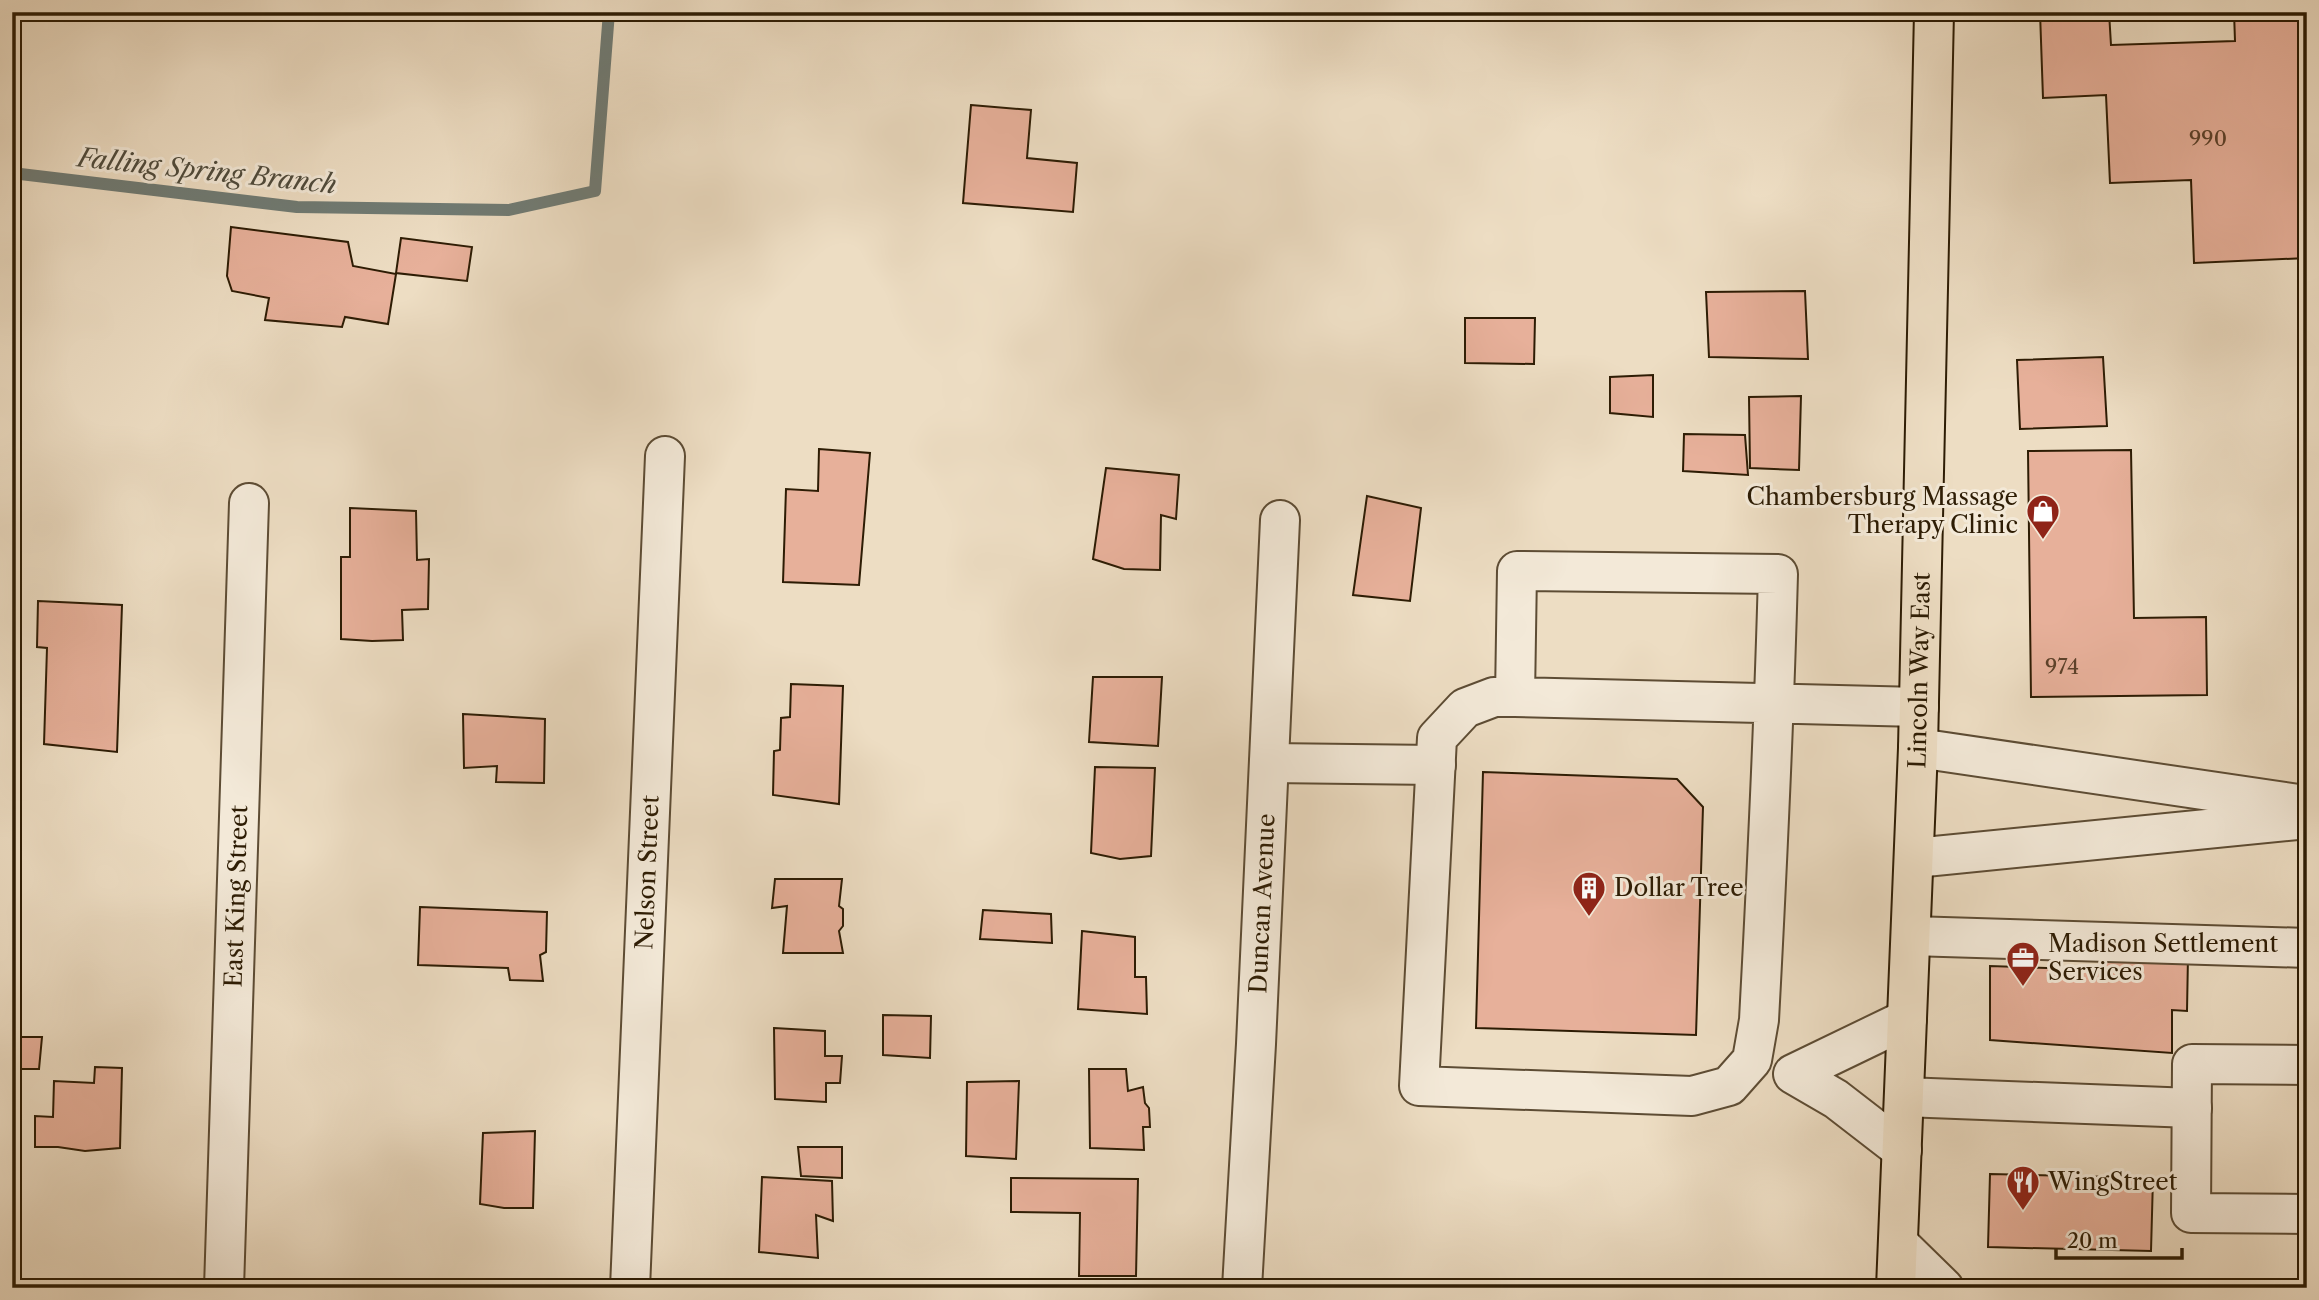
<svg xmlns="http://www.w3.org/2000/svg" width="2319" height="1300" font-family="'Libre Caslon Text',serif">
<rect width="100%" height="100%" fill="#edddc3"/>
<filter id="stains"><feTurbulence type="fractalNoise" baseFrequency=".00286" numOctaves="4"/><feColorMatrix values="0 0 0 0 .2 0 0 0 0 .09 0 0 0 0 .02 0 0 0 .5 -.17"/></filter>
<radialGradient id="worn" r=".72"><stop offset=".6" stop-color="#630" stop-opacity="0"/><stop offset="1" stop-color="#630" stop-opacity=".3"/></radialGradient>
<g fill="none" stroke-linecap="round" stroke-linejoin="round">
<polyline stroke="#707b74" stroke-width="12" points="12,173 297,207 509,210 595,191 609,12"/>
</g>
<g fill="#e7b09a" stroke="#2d1c04" stroke-width="2">
<polygon points="2040,12 2109,12 2111,45 2235,41 2234,12 2307,12 2307,258 2194,263 2191,180 2110,183 2106,95 2043,98"/>
<polygon points="971,105 1031,110 1027,158 1077,163 1073,212 963,203"/>
<polygon points="231,227 348,242 353,266 396,274 388,324 345,317 342,327 265,320 269,298 232,291 227,276"/>
<polygon points="401,238 472,247 467,281 396,273"/>
<polygon points="1805,291 1808,359 1709,357 1706,292"/>
<polygon points="1465,318 1535,318 1534,364 1465,363"/>
<polygon points="2103,357 2107,426 2020,429 2017,360"/>
<polygon points="1653,375 1653,417 1610,413 1610,377"/>
<polygon points="1801,396 1799,470 1750,468 1749,397"/>
<polygon points="1684,434 1745,435 1748,475 1683,471"/>
<polygon points="819,449 870,453 859,585 783,582 786,489 818,491"/>
<polygon points="2131,450 2134,618 2206,617 2207,695 2031,697 2028,451"/>
<polygon points="1106,468 1179,475 1176,519 1161,515 1160,570 1124,569 1093,559"/>
<polygon points="1367,496 1421,508 1410,601 1353,595"/>
<polygon points="350,508 416,511 417,560 429,559 428,609 402,610 403,640 372,641 341,639 341,557 350,557"/>
<polygon points="38,601 122,605 117,752 44,744 47,648 37,647"/>
<polygon points="1093,677 1162,677 1158,746 1089,742"/>
<polygon points="791,684 843,686 839,804 773,795 774,751 780,750 781,718 790,717"/>
<polygon points="463,714 545,719 544,783 496,782 497,766 464,768"/>
<polygon points="1095,767 1155,768 1151,856 1120,859 1091,853"/>
<polygon points="1483,772 1677,779 1703,807 1696,1035 1476,1028"/>
<polygon points="775,879 842,879 839,906 843,909 843,926 839,931 843,953 783,953 787,906 772,908"/>
<polygon points="420,907 547,912 546,952 540,955 543,981 510,980 508,968 418,965"/>
<polygon points="983,910 1051,914 1052,943 980,939"/>
<polygon points="1082,931 1135,937 1135,977 1146,977 1147,1014 1078,1009"/>
<polygon points="2105,952 2188,956 2187,1011 2172,1010 2172,1053 1990,1040 1990,966 2104,970"/>
<polygon points="883,1015 931,1016 930,1058 883,1055"/>
<polygon points="774,1028 825,1031 825,1056 842,1056 840,1083 826,1083 826,1102 775,1099"/>
<polygon points="12,1037 42,1037 39,1069 12,1069"/>
<polygon points="95,1067 122,1068 120,1148 85,1151 58,1147 35,1147 35,1116 53,1117 54,1081 94,1083"/>
<polygon points="1089,1069 1126,1069 1128,1091 1143,1087 1145,1103 1149,1108 1150,1127 1143,1127 1144,1150 1090,1148"/>
<polygon points="1019,1081 1016,1159 966,1156 967,1082"/>
<polygon points="535,1131 533,1208 504,1208 480,1204 483,1133"/>
<polygon points="798,1147 842,1147 842,1178 801,1176"/>
<polygon points="1990,1174 2153,1178 2151,1251 1988,1247"/>
<polygon points="762,1177 832,1181 833,1221 816,1215 818,1258 759,1252"/>
<polygon points="1011,1178 1138,1179 1136,1276 1079,1276 1080,1213 1011,1212"/>
</g>
<g fill="none" stroke-linecap="round" stroke-linejoin="round">
<defs>
<g id="minor">
<path d="M1515 697 1517 571 1778 574C1774 723 1767 871 1759 1020L1752 1060 1729 1086 1692 1096 1419 1086 1437 738 1465 708 1494 697H1515L1919 707"/>
<polyline points="1918,748 2305,805"/>
<polyline points="1269,763 1436,765"/>
<polyline points="1915,858 2307,819"/>
<polyline points="1911,936 2307,948"/>
<polyline points="2307,1065 2192,1064 2191,1213 2307,1214"/>
<polyline points="1904,1097 2192,1108"/>
<polyline points="1902,1150 1836,1099 1793,1074 1907,1019"/>
<polyline points="1898,1243 1944,1288"/>
<path id="s1" d="M224 1288 249 503"/>
<path id="s2" d="M630 1288 665 456"/>
<path id="s3" d="M1242 1288 1256 1044 1280 520"/>
</g>
<g id="highway">
<path id="s4" d="M1896 1288 1918 748 1934 12"/>
</g>
</defs>
<use href="#minor" stroke="#5d4c34" stroke-width="42"/>
<use href="#highway" stroke="#2d1c04" stroke-width="42"/>
<use href="#minor" stroke="#f3e9d8" stroke-width="38"/>
<use href="#highway" stroke="#edddc3" stroke-width="38"/>
</g>
<defs>
<symbol id="shop-pin" viewBox="-11 -11 22 30"><path d="M0 17L-7.5 6A9.5 9.5 0 1 1 7.5 6Z" fill="#8f2418" stroke="#f3e9d8"/><path d="M-5-2.5h2.3a2.7 3.5 0 0 1 5.4 0H5L5.5 6h-11ZM-1.5-2.5h3a1.5 2.3 0 0 0-3 0Z" fill="#fff"/></symbol>
<symbol id="building-pin" viewBox="-11 -11 22 30"><path d="M0 17L-7.5 6A9.5 9.5 0 1 1 7.5 6Z" fill="#8f2418" stroke="#f3e9d8"/><path d="M-4-6H4V6H1V3H-1V6H-4ZM-2.5-4.3h1.7v1.8h-1.7ZM.8-4.3h1.7v1.8H.8ZM-2.5-1h1.7V.8h-1.7ZM.8-1h1.7V.8H.8Z" fill="#fff"/></symbol>
<symbol id="office-pin" viewBox="-11 -11 22 30"><path d="M0 17L-7.5 6A9.5 9.5 0 1 1 7.5 6Z" fill="#8f2418" stroke="#f3e9d8"/><path d="M-6-3h4V-5.5h4V-3h4V5H-6ZM-1-4.5V-3h2v-1.5ZM-6 0V1H6V0Z" fill="#fff"/></symbol>
<symbol id="restaurant-pin" viewBox="-11 -11 22 30"><path d="M0 17L-7.5 6A9.5 9.5 0 1 1 7.5 6Z" fill="#8f2418" stroke="#f3e9d8"/><path d="M-5-6h1v4h1v-4h1v4h1v-4h1v5L-1.5 .5V6h-2V.5L-5-1ZM5-6V6H3V1.5H1.5Q1.5-4 5-6Z" fill="#fff"/></symbol>
</defs>
<g fill-rule="evenodd">
<use href="#shop-pin" x="2024" y="492" width="38" height="52"/>
<use href="#building-pin" x="1570" y="869" width="38" height="52"/>
<use href="#office-pin" x="2004" y="939" width="38" height="52"/>
<use href="#restaurant-pin" x="2004" y="1163" width="38" height="52"/>
</g>
<g text-anchor="middle" stroke-width="6" stroke-linejoin="round" paint-order="stroke">
<g font-size="21" fill="#5c412a">
<text x="2208" y="146">990</text>
<text x="2062" y="674">974</text>
</g>
<g font-size="24" fill="#2d1c04" stroke="#f3e9d8" text-anchor="start">
<text x="2018" y="505" text-anchor="end">Chambersburg Massage<tspan x="2018" dy="28">Therapy Clinic</tspan></text>
<text x="1614" y="896">Dollar Tree</text>
<text x="2048" y="952">Madison Settlement<tspan x="2048" dy="28">Services</tspan></text>
<text x="2048" y="1190">WingStreet</text>
</g>
<g font-size="24" fill="#2d1c04" stroke="#f3e9d8">
<text dy="8" stroke="none"><textPath href="#s4" startOffset="618">Lincoln Way East</textPath></text>
<text dy="8" stroke="none"><textPath href="#s2" startOffset="416">Nelson Street</textPath></text>
<text dy="8" stroke="none"><textPath href="#s1" startOffset="392">East King Street</textPath></text>
<text dy="8" stroke="none"><textPath href="#s3" startOffset="385">Duncan Avenue</textPath></text>
</g>
<g font-size="26" font-style="italic" fill="#4f4b3c" stroke="#f3e9d8">
<text transform="translate(207 171) rotate(6)" y="9">Falling Spring Branch</text>
</g>
</g>
<rect width="2319" height="1300" fill="none" stroke="#edddc3" stroke-width="42"/>
<rect x="14" y="14" width="2291" height="1272" fill="none" stroke="#2d1c04" stroke-width="3.5"/>
<rect x="21" y="21" width="2277" height="1258" fill="none" stroke="#2d1c04" stroke-width="2"/>
<path d="M2056 1248v10h126v-10" fill="none" stroke="#2d1c04" stroke-width="3.5"/>
<text x="2067" y="1248" font-size="21" fill="#2d1c04" stroke="#f3e9d8" stroke-width="5" paint-order="stroke">20 m</text>
<rect width="100%" height="100%" filter="url(#stains)"/>
<rect width="100%" height="100%" fill="url(#worn)"/>
</svg>
